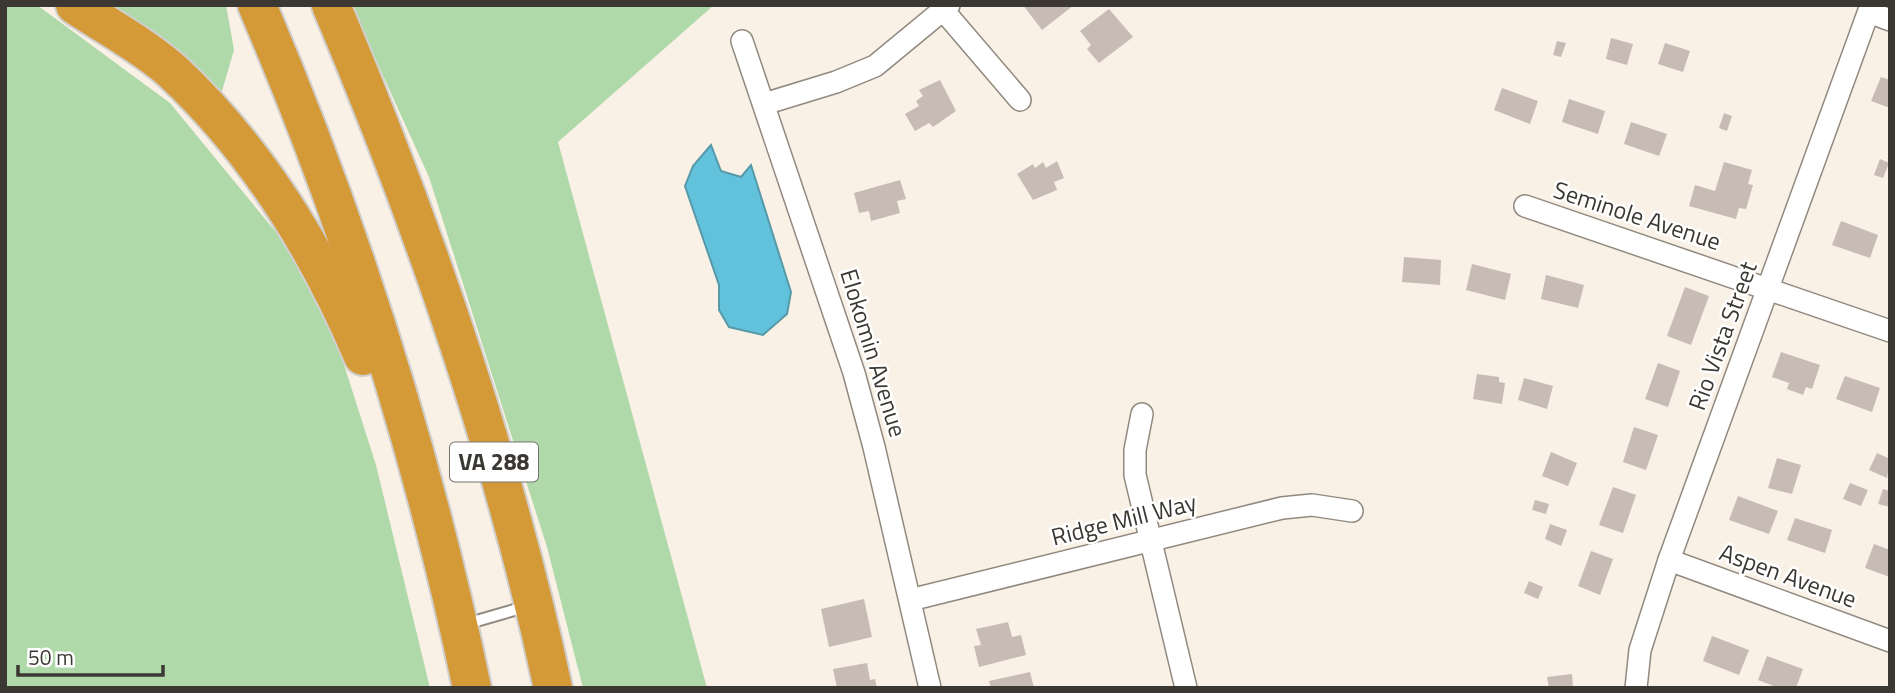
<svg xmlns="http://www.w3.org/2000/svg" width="1895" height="693" font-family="'Titillium Web',sans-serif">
<rect width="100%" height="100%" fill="#f9f0e6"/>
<g fill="#afd9a9">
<polygon points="5,5 37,5 170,103 284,242 338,346 376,465 430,688 5,688"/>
<polygon points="99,5 226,5 234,50 222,91 186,71"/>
<polygon points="351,5 714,5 558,142 707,688 583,688 547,547 429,177"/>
</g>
<polygon fill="#62c2db" stroke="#5699a9" stroke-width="2" points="711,145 721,171 741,177 751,165 791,292 787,314 763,335 729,327 719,310 719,285 685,186 693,166"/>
<g fill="#c8bbb6">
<polygon points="1023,5 1074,5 1042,30"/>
<polygon points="1109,9 1133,37 1099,63 1087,49 1091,45 1080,31"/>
<polygon points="1611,38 1633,44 1627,65 1606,59"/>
<polygon points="1557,41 1566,43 1561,57 1553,55"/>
<polygon points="1665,43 1690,51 1683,72 1658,64"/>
<polygon points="1881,77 1890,80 1890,108 1871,101"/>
<polygon points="940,80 956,111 933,127 929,123 915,131 905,114 919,106 916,101 923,96 919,90"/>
<polygon points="1502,88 1538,101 1530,124 1494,110"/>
<polygon points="1569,99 1605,111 1598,134 1562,122"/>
<polygon points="1724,113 1732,116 1727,131 1719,128"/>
<polygon points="1631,122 1667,134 1659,156 1624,144"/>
<polygon points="1880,159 1889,163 1883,178 1874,175"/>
<polygon points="1057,161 1064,178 1054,182 1057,190 1033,200 1017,174 1033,164 1035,168 1043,162 1046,168"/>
<polygon points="1724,162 1752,170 1748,184 1753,185 1746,209 1739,208 1736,219 1689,206 1695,185 1715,191"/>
<polygon points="900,180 906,199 897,201 900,213 871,221 869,211 859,213 854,193"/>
<polygon points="1841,221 1878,235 1870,258 1832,245"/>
<polygon points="1404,257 1441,260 1440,285 1402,282"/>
<polygon points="1472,264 1511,274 1505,300 1466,290"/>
<polygon points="1546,275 1584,285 1578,308 1541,299"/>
<polygon points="1685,287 1709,296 1691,345 1667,336"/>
<polygon points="1781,352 1820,365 1812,389 1806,387 1803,395 1787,389 1789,383 1772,377"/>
<polygon points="1658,363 1680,371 1668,407 1645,399"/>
<polygon points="1477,374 1499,377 1499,382 1505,383 1502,404 1473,399"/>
<polygon points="1845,376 1880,388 1872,412 1836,399"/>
<polygon points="1524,378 1553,386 1547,409 1518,400"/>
<polygon points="1634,427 1658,435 1646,470 1623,462"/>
<polygon points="1551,452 1577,463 1568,486 1542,476"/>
<polygon points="1877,453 1890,459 1887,478 1869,470"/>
<polygon points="1777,458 1801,465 1792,494 1768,488"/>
<polygon points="1850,483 1868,490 1861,506 1843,499"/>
<polygon points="1613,487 1636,495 1623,533 1599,525"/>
<polygon points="1883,489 1890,491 1890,507 1878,504"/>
<polygon points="1738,496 1778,511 1769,534 1729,520"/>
<polygon points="1535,500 1549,504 1546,514 1532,510"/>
<polygon points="1795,518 1832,530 1825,553 1787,540"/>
<polygon points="1550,524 1567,530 1561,546 1545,539"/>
<polygon points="1874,544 1890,550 1890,577 1865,568"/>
<polygon points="1591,551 1613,559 1600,595 1578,586"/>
<polygon points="1529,581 1543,587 1538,599 1524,593"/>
<polygon points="864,599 872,637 829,647 821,609"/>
<polygon points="1008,622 1012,637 1021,635 1026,655 979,667 974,646 981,645 976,629"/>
<polygon points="1712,636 1749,650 1739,675 1703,661"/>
<polygon points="1767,656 1803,669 1796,688 1779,688 1758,680"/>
<polygon points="867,663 870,680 875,679 877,688 837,688 833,669"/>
<polygon points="1030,672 1034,688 991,688 989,681"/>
<polygon points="1572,674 1573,688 1549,688 1547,677"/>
</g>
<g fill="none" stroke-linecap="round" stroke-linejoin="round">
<defs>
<polyline id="service" points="466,624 528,606"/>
<g id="minor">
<polyline points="943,10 1020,100"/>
<polyline points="1869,12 1890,20"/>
<polyline points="742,41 854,373 874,447 930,688"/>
<polyline points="764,104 836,82 875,66 949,5"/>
<polyline points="1525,206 1890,331"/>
<polyline points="1142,414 1135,450 1135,475 1186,688"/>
<polyline points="1669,560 1890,641"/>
<polyline points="910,600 1282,508 1312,505 1352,511"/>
<polyline points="1636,688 1640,650 1669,560 1871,5"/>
</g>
<g id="motorway">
<path d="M75 5C106 26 144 46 172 71 257 150 318 250 363 356"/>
<path d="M257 5C351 225 423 454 472 688"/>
<path d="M331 5C424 226 503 453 553 688"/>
</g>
</defs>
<use href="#service" stroke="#91897f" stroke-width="14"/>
<use href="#minor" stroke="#91897f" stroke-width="24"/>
<use href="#motorway" stroke="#d0cfce" stroke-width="42"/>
<use href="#service" stroke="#fff" stroke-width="10"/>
<use href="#minor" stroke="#fff" stroke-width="21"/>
<use href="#motorway" stroke="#d49a38" stroke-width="38"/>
</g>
<g text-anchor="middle" stroke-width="5" stroke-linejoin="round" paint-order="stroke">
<rect fill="#fff" stroke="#767471" stroke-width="2" x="450" y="442.5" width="88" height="39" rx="5"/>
<g font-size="23" font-weight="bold" fill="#3b3834">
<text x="494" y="470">VA 288</text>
</g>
<g font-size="24" fill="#3b3834" stroke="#fff">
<text transform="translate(1637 216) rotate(18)" y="8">Seminole Avenue</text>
<text transform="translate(1723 336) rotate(-70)" y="8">Rio Vista Street</text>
<text transform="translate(873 353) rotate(73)" y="8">Elokomin Avenue</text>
<text transform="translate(1124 520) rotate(-14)" y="8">Ridge Mill Way</text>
<text transform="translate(1788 576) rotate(20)" y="8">Aspen Avenue</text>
</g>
</g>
<rect width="1895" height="693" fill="none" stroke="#3b3834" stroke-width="14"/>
<path d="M18 665v10h145v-10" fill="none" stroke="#3b3834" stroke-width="3.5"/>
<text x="28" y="665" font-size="21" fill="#3b3834" stroke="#ffffff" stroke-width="5" paint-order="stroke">50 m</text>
</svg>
